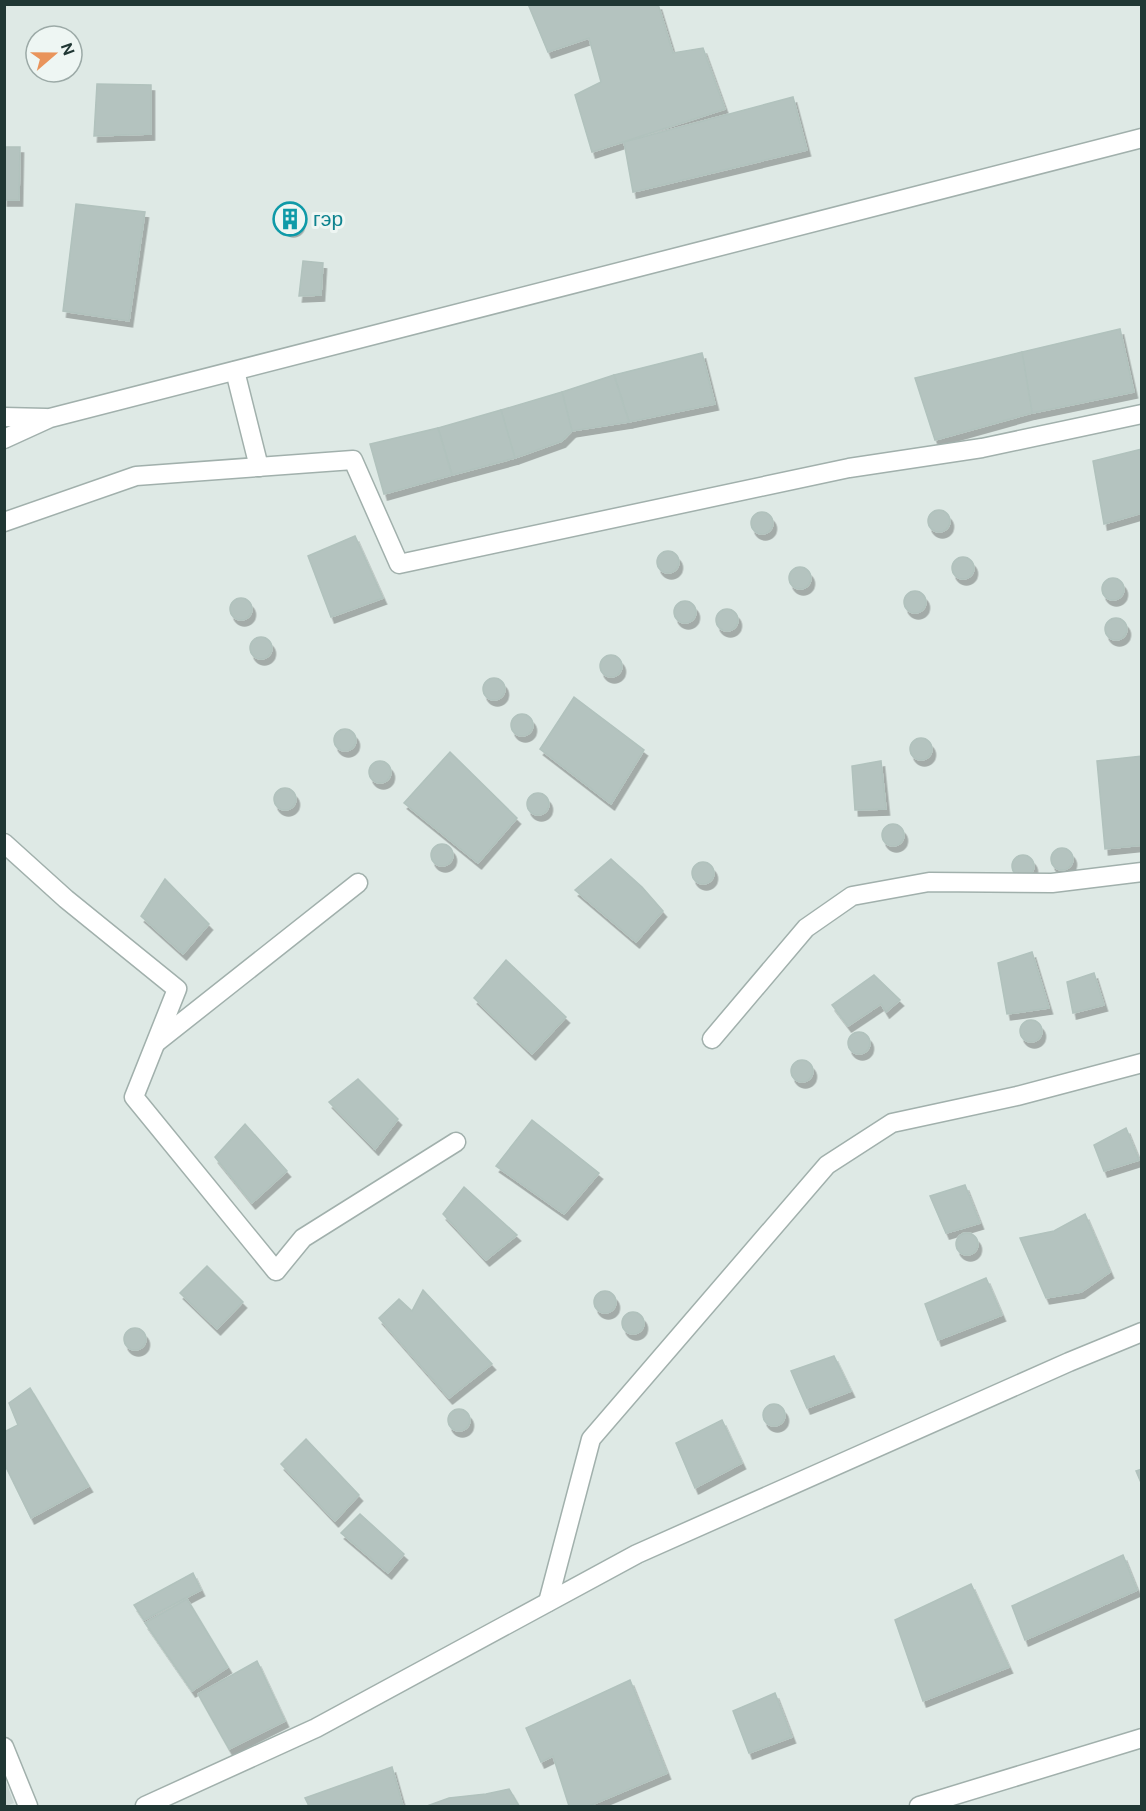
<svg xmlns="http://www.w3.org/2000/svg" width="1146" height="1811" font-family="'DM Sans',sans-serif">
<defs>
<filter id="shadow"><feDropShadow dx="3.5" dy="6" stdDeviation="0" flood-color="#0004"/></filter>
</defs>
<rect width="100%" height="100%" fill="#dee9e5"/>
<polygon fill="#ccd8d5" points="5,1779 14,1803 6,1806 5,1806"/>
<g fill="#b4c3bf" stroke="#b1c2bd" stroke-width="1.5" filter="url(#shadow)">
<polygon points="528,4 658,4 673,53 703,48 725,109 592,152 575,95 601,82 589,38 548,52"/>
<polygon points="97,84 151,85 151,134 94,136"/>
<polygon points="793,97 807,150 633,192 624,142"/>
<polygon points="4,147 20,147 19,200 4,200"/>
<polygon points="76,204 145,212 129,321 63,311"/>
<circle cx="290" cy="220" r="11"/>
<polygon points="303,261 323,263 321,295 299,296"/>
<polygon points="1120,329 1134,392 1032,413 1022,352"/>
<polygon points="1022,352 1032,413 935,440 915,378"/>
<polygon points="702,353 715,404 629,422 614,375"/>
<polygon points="614,375 629,422 572,431 562,392"/>
<polygon points="562,392 572,431 562,441 515,458 501,410"/>
<polygon points="501,410 515,458 452,475 438,428"/>
<polygon points="438,428 452,475 384,494 370,444"/>
<polygon points="1142,449 1142,513 1104,524 1093,461"/>
<circle cx="939" cy="521" r="11"/>
<circle cx="762" cy="523" r="11"/>
<polygon points="355,536 383,598 331,617 308,556"/>
<circle cx="668" cy="562" r="11"/>
<circle cx="963" cy="568" r="11"/>
<circle cx="800" cy="578" r="11"/>
<circle cx="1113" cy="589" r="11"/>
<circle cx="915" cy="602" r="11"/>
<circle cx="241" cy="609" r="11"/>
<circle cx="685" cy="612" r="11"/>
<circle cx="727" cy="620" r="11"/>
<circle cx="1116" cy="629" r="11"/>
<circle cx="261" cy="648" r="11"/>
<circle cx="611" cy="666" r="11"/>
<circle cx="494" cy="689" r="11"/>
<polygon points="574,697 644,750 611,804 540,749"/>
<circle cx="522" cy="725" r="11"/>
<circle cx="345" cy="740" r="11"/>
<circle cx="921" cy="749" r="11"/>
<polygon points="450,752 517,818 478,863 404,803"/>
<polygon points="1142,756 1142,845 1105,849 1097,761"/>
<circle cx="380" cy="772" r="11"/>
<polygon points="881,761 886,809 855,810 852,766"/>
<circle cx="285" cy="799" r="11"/>
<circle cx="538" cy="804" r="11"/>
<circle cx="893" cy="835" r="11"/>
<circle cx="442" cy="855" r="11"/>
<circle cx="1062" cy="859" r="11"/>
<circle cx="1023" cy="866" r="11"/>
<polygon points="611,859 642,887 663,911 636,942 575,890"/>
<circle cx="703" cy="873" r="11"/>
<polygon points="165,879 209,924 183,954 141,916"/>
<polygon points="1032,952 1049,1008 1007,1014 998,963"/>
<polygon points="506,960 566,1017 532,1054 474,998"/>
<polygon points="1094,973 1104,1005 1073,1013 1067,982"/>
<polygon points="874,975 900,1000 886,1012 881,1004 848,1026 832,1005"/>
<circle cx="1031" cy="1031" r="11"/>
<circle cx="859" cy="1043" r="11"/>
<circle cx="802" cy="1071" r="11"/>
<polygon points="358,1079 398,1119 375,1149 329,1102"/>
<polygon points="532,1120 599,1173 564,1214 496,1166"/>
<polygon points="245,1124 287,1171 252,1203 215,1157"/>
<polygon points="1126,1128 1139,1160 1104,1171 1094,1145"/>
<polygon points="965,1185 980,1223 946,1233 930,1196"/>
<polygon points="464,1187 517,1235 486,1260 443,1214"/>
<polygon points="1085,1214 1110,1272 1081,1292 1046,1298 1020,1238 1054,1231"/>
<circle cx="967" cy="1244" r="11"/>
<polygon points="207,1266 243,1302 217,1329 180,1293"/>
<polygon points="986,1278 1002,1315 938,1340 925,1304"/>
<polygon points="423,1290 492,1364 449,1398 379,1318 399,1299 412,1311"/>
<circle cx="605" cy="1302" r="11"/>
<circle cx="633" cy="1323" r="11"/>
<circle cx="135" cy="1339" r="11"/>
<polygon points="834,1356 851,1391 807,1408 791,1371"/>
<polygon points="30,1388 89,1486 31,1518 4,1463 4,1432 18,1425 9,1403"/>
<circle cx="774" cy="1415" r="11"/>
<circle cx="459" cy="1420" r="11"/>
<polygon points="722,1420 742,1463 695,1488 676,1443"/>
<polygon points="306,1439 359,1495 335,1521 281,1464"/>
<polygon points="1142,1469 1142,1485 1136,1471"/>
<polygon points="360,1514 404,1554 388,1573 341,1533"/>
<polygon points="1123,1555 1137,1590 1025,1640 1012,1606"/>
<polygon points="193,1573 201,1590 144,1620 134,1605"/>
<polygon points="971,1584 1009,1667 923,1701 895,1620"/>
<polygon points="187,1599 228,1667 192,1691 145,1623"/>
<polygon points="257,1661 285,1721 229,1749 198,1694"/>
<polygon points="630,1680 667,1773 589,1806 569,1806 553,1756 541,1762 526,1728"/>
<polygon points="775,1693 792,1737 749,1753 733,1711"/>
<polygon points="392,1767 403,1806 309,1806 305,1798"/>
<polygon points="509,1789 519,1806 427,1806 449,1798 486,1794"/>
</g>
<g fill="none" stroke-linecap="round" stroke-linejoin="round">
<defs>
<g id="minor">
<polyline points="235,371 259,467"/>
<polyline points="4,417 46,418"/>
<polyline points="4,439 50,418 1142,138"/>
<polyline points="4,522 136,476 353,460 399,564 849,468 982,448 1142,414"/>
<polyline points="4,843 66,899 177,989 134,1097 276,1271 303,1238 456,1142"/>
<polyline points="712,1039 806,928 852,896 929,882 1052,883 1142,872"/>
<polyline points="157,1042 358,883"/>
<polyline points="548,1602 591,1439 827,1165 892,1123 1017,1096 1142,1063"/>
<polyline points="4,1747 28,1806"/>
<polyline points="145,1806 316,1728 637,1554 1069,1362 1142,1332"/>
<polyline points="919,1806 1142,1738"/>
</g>
</defs>
<use href="#minor" stroke="#a1b0ac" stroke-width="21"/>
<use href="#minor" stroke="#fff" stroke-width="18"/>
</g>
<defs>
<symbol id="building-ring" viewBox="-11 -11 22 22"><circle r="9.5" fill="#eef6f3" stroke="#0f9aa8" stroke-width="1.5"/><path d="M-4-6H4V6H1V3H-1V6H-4ZM-2.5-4.3h1.7v1.8h-1.7ZM.8-4.3h1.7v1.8H.8ZM-2.5-1h1.7V.8h-1.7ZM.8-1h1.7V.8H.8Z" fill="#0f9aa8"/></symbol>
</defs>
<g fill-rule="evenodd">
<use href="#building-ring" x="271" y="200" width="38" height="38"/>
</g>
<g text-anchor="middle" stroke-width="6" stroke-linejoin="round" paint-order="stroke">
<g font-size="21" fill="#0d838f" stroke="#eef6f3" text-anchor="start">
<text x="313" y="226">гэр</text>
</g>
</g>
<rect width="1146" height="1811" fill="none" stroke="#203734" stroke-width="12"/>
<g transform="translate(54 54) rotate(70)"><circle r="28" fill="#eef6f3" stroke="#9caaa7" stroke-width="1.5"/>
<path d="M0-4.5L10 22L0 15L-10 22Z" fill="#e9945b"/>
<text y="-9" font-size="16" font-weight="bold" text-anchor="middle" fill="#203734">N</text>
</g>
</svg>
